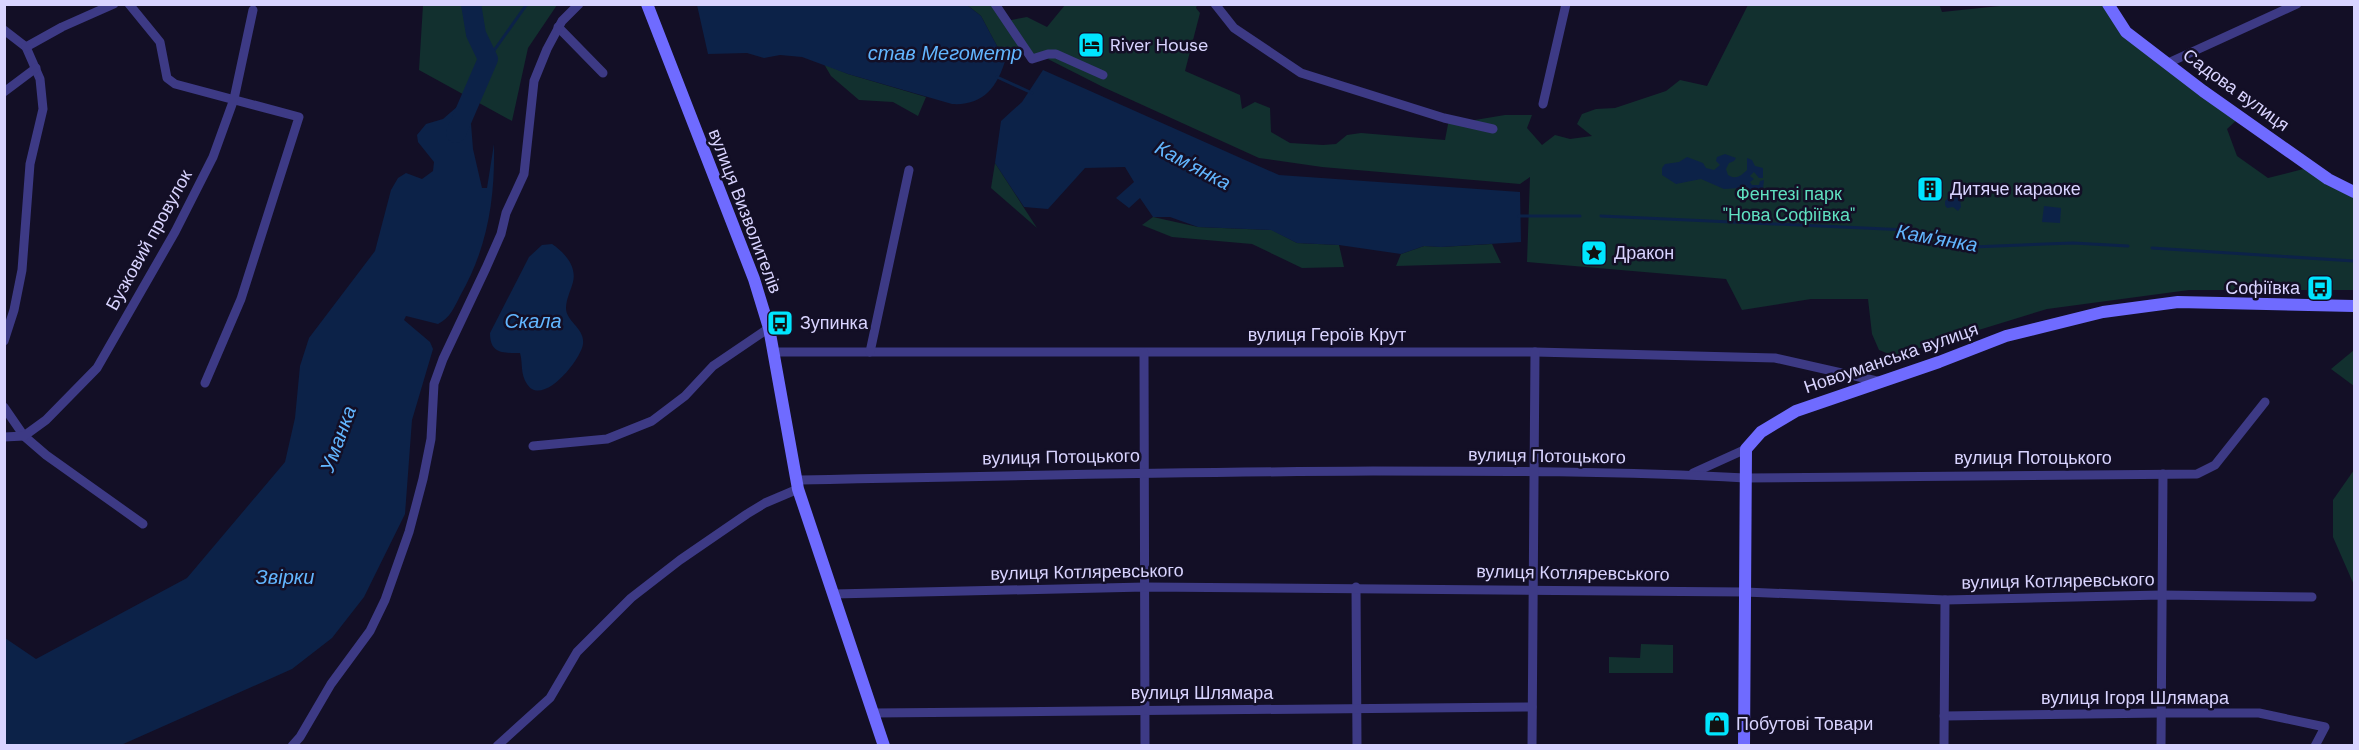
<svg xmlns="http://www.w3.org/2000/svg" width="2359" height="750" font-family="'DM Sans',sans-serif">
<rect width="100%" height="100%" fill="#130f26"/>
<g fill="#12302f">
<polygon points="1939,4 1942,12 2019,4 2108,5 2126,32 2240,117 2227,129 2237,156 2268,178 2311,167 2354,192 2354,290 2189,290 2047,309 1894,356 1879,350 1872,334 1868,299 1811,299 1742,310 1726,279 1527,262 1530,177 1520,184 1322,167 1259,158 1103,87 1042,56 1020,54 1005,61 981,16 967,5 995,5 1006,21 1027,17 1047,27 1065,5 1197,5 1196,8 1200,13 1185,71 1240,95 1242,109 1255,102 1270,108 1271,132 1290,143 1323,145 1336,144 1347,135 1361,133 1445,140 1449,119 1463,122 1505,115 1532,115 1527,128 1542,145 1555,135 1570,139 1592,136 1577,124 1582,114 1596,109 1615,108 1666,91 1680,80 1707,86 1748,5"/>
<polygon points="423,5 557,5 528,48 512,121 419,70"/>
<polygon points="824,64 848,74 926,97 918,116 893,102 859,100 831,76"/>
<polygon points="995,163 1037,228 991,188"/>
<polygon points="1153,217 1198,227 1272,230 1297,243 1339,245 1344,267 1302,268 1252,244 1172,237 1142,225"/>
<polygon points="1492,244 1501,263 1396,266 1401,254 1424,246 1441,247"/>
<polygon points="2354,350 2354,386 2331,369"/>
<polygon points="2354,470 2354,585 2333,537 2333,500"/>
<polygon points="1641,644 1673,645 1673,673 1609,673 1609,657 1640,658"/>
</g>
<g fill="#0c2248">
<path d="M697 5H967L981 16 1005 61C997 88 982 106 952 104L848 74 802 57 780 55 764 58 747 53 708 54Z"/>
<polygon points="1043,70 1279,175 1520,192 1521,242 1441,247 1424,246 1401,254 1339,245 1297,243 1271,230 1198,227 1170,217 1153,217 1140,198 1129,208 1116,198 1134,182 1125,167 1085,168 1048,209 1024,207 995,163 1001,121 1022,102"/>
<path d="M458 106 470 111 473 149 482 188H487L494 144C495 199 488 247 460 296 454 308 450 318 438 324L406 316 404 320 430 342 433 349 412 420 405 514 364 597 332 638 292 669 121 745H5V638L36 659 187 578 285 462 295 418 300 366 309 338 375 251 391 190 398 178 406 173 422 179 433 171 434 162 418 142 417 135 426 124 443 119Z"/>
<path d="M1725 154 1736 158 1734 161 1729 163 1726 169 1728 175C1736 180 1741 176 1747 170V158L1752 160 1755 166 1763 168V178H1759L1754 172 1750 176 1754 179 1750 182 1752 185H1759L1760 181 1764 180 1763 189 1749 195 1741 188 1724 189 1701 179 1676 184 1662 175V168L1665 164 1679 162 1687 157 1703 163 1706 168 1714 170 1720 165 1716 161 1717 157Z"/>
<polygon points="1952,195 1957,195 1960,198 1961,207 1958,211 1953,207 1947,208 1945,205 1945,201"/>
<polygon points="2044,206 2061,208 2060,223 2042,222"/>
<path d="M552 244C564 252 577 266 573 282 571 290 566 299 566 308 566 322 585 328 583 344 581 360 542 408 527 384 520 374 523 363 520 353 503 353 490 354 490 333L529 257 542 245Z"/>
</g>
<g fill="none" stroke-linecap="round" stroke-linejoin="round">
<g stroke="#0c2248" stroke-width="3">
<polyline points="488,59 527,4"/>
<polyline points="997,77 1032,93"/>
<polyline points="1519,216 1580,216"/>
<polyline points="1601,216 1907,230 1972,247 2073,243 2128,246"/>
<polyline points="2152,248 2354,261"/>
</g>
<polyline stroke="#0c2248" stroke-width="20" points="456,133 488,59 476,34 471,4"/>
<g stroke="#3d3a85" stroke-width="9">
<polyline points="129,4 160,42 167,78 175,84 299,117 241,299 205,383"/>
<polyline points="995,4 1032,59 1048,54 1056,54 1103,75"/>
<polyline points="1215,4 1234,28 1301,73 1444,118 1493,129"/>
<polyline points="558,27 603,73"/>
<polyline points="4,30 26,47 40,79 43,109 30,164 22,270 14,310 4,341"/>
<polyline points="26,47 62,27 114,4"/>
<polyline points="2168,63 2297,4"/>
<polyline points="4,92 36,68"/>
<polyline points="1543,104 1566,4"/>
<polyline points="774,352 1535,352 1775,358 1877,381"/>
<polyline points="870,352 909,170"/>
<polyline points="1144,353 1145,746"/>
<polyline points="4,407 24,436 46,455 143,524"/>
<polyline points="4,437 24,436 46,420 97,368 175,232 213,157 234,99 253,10"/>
<polyline points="533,446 607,439 652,421 685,396 713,366 769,328"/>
<polyline points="1693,473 1746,449"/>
<path d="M796 480C989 476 1181 472 1373 471 1498 471 1621 471 1745 478L2197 474 2215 465 2265 402"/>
<polyline points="1356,587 1357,746"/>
<polyline points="834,594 1145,587 1745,592 1945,600 2161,595 2312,597"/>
<polyline points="874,713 1532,707"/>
<polyline points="1944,716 2161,713 2259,713 2325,727 2315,746"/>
<polyline points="292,746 300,737 331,684 370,631 385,600 409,532 423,479 431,439 434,384 443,359 486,268 501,234 506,213 524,174 534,81 547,49 562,21 579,4"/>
<polyline points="497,746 550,698 577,652 631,598 680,560 747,514 765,503 798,489"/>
<polyline points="1532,746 1535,352"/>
<polyline points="1944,746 1945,600"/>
<polyline points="2161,746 2163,474"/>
</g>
<g stroke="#6f6bff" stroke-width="12">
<polyline points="647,4 754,279 769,328 798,489 884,746"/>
<polyline points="2108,4 2126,32 2203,91 2328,179 2354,192"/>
<polyline points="1744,746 1746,449 1761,432 1796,411 1939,362 2006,336 2103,312 2178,302 2354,306"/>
</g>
</g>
<defs>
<symbol id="hotel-square" viewBox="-11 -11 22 22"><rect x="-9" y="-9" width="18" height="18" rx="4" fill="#00e5ff" stroke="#130f26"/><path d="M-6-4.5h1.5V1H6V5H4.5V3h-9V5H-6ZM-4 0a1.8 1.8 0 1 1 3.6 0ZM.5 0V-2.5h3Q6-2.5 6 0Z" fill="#111"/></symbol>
<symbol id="building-square" viewBox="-11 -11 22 22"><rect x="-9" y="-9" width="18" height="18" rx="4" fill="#00e5ff" stroke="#130f26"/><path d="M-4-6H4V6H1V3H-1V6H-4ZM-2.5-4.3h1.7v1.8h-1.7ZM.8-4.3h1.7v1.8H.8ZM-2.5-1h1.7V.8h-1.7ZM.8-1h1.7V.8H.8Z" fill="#111"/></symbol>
<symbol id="sight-square" viewBox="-11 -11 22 22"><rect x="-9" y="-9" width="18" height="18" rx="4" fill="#00e5ff" stroke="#130f26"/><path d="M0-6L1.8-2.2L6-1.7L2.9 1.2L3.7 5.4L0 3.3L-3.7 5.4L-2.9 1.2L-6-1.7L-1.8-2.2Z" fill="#111"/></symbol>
<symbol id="bus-square" viewBox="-11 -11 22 22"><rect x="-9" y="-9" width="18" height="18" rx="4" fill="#00e5ff" stroke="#130f26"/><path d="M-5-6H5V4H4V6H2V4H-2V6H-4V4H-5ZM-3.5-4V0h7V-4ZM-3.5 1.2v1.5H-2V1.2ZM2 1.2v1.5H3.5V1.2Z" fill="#111"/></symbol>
<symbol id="shop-square" viewBox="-11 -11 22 22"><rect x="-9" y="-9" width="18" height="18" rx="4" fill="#00e5ff" stroke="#130f26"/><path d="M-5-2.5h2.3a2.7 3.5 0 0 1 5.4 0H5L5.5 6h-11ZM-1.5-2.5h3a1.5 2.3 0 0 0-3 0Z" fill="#111"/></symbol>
</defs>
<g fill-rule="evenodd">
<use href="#hotel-square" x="1076" y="30" width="30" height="30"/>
<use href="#building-square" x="1915" y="174" width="30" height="30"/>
<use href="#sight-square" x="1579" y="238" width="30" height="30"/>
<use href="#bus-square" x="2305" y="273" width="30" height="30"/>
<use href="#bus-square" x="765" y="308" width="30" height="30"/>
<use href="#shop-square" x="1702" y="709" width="30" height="30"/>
</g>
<g text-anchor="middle" stroke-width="5" stroke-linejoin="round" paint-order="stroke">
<g font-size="18" fill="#d9d4ff" stroke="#130f26" text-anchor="start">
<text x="1110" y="51">River House</text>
<text x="1950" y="195">Дитяче караоке</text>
<text x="1614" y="259">Дракон</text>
<text x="2300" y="294" text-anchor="end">Софіївка</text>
<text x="800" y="329">Зупинка</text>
<text x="1736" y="730">Побутові Товари</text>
</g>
<g font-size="18" fill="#d9d4ff" stroke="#130f26">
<text transform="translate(2236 90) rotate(36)" y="6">Садова вулиця</text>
<text transform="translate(745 211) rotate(69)" y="6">вулиця Визволителів</text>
<text transform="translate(149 240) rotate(-61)" y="6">Бузковий провулок</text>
<text x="1327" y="341">вулиця Героїв Крут</text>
<text transform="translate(1891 358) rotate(-19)" y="6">Новоуманська вулиця</text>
<text transform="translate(1547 456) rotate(1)" y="6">вулиця Потоцького</text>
<text transform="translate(1061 457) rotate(-1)" y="6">вулиця Потоцького</text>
<text x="2033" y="464">вулиця Потоцького</text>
<text transform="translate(1087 572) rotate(-1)" y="6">вулиця Котляревського</text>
<text transform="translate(1573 573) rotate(1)" y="6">вулиця Котляревського</text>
<text transform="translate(2058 581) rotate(-1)" y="6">вулиця Котляревського</text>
<text x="1202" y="699">вулиця Шлямара</text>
<text x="2135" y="704">вулиця Ігоря Шлямара</text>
</g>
<g font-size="18" fill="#5fe0c0" stroke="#130f26">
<text x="1789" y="200">Фентезі парк<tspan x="1789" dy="21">"Нова Софіївка"</tspan></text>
</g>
<g font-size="20" font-style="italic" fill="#62b6ff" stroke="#130f26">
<text x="945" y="60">став Мегометр</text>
<text transform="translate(1193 165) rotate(28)" y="7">Кам'янка</text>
<text transform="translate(1937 238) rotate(10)" y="7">Кам'янка</text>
<text x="533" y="328">Скала</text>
<text transform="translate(338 439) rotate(-70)" y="7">Уманка</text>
<text x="285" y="584">Звірки</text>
</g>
</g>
<rect width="2359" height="750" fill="none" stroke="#d9d4ff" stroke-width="12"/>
</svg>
